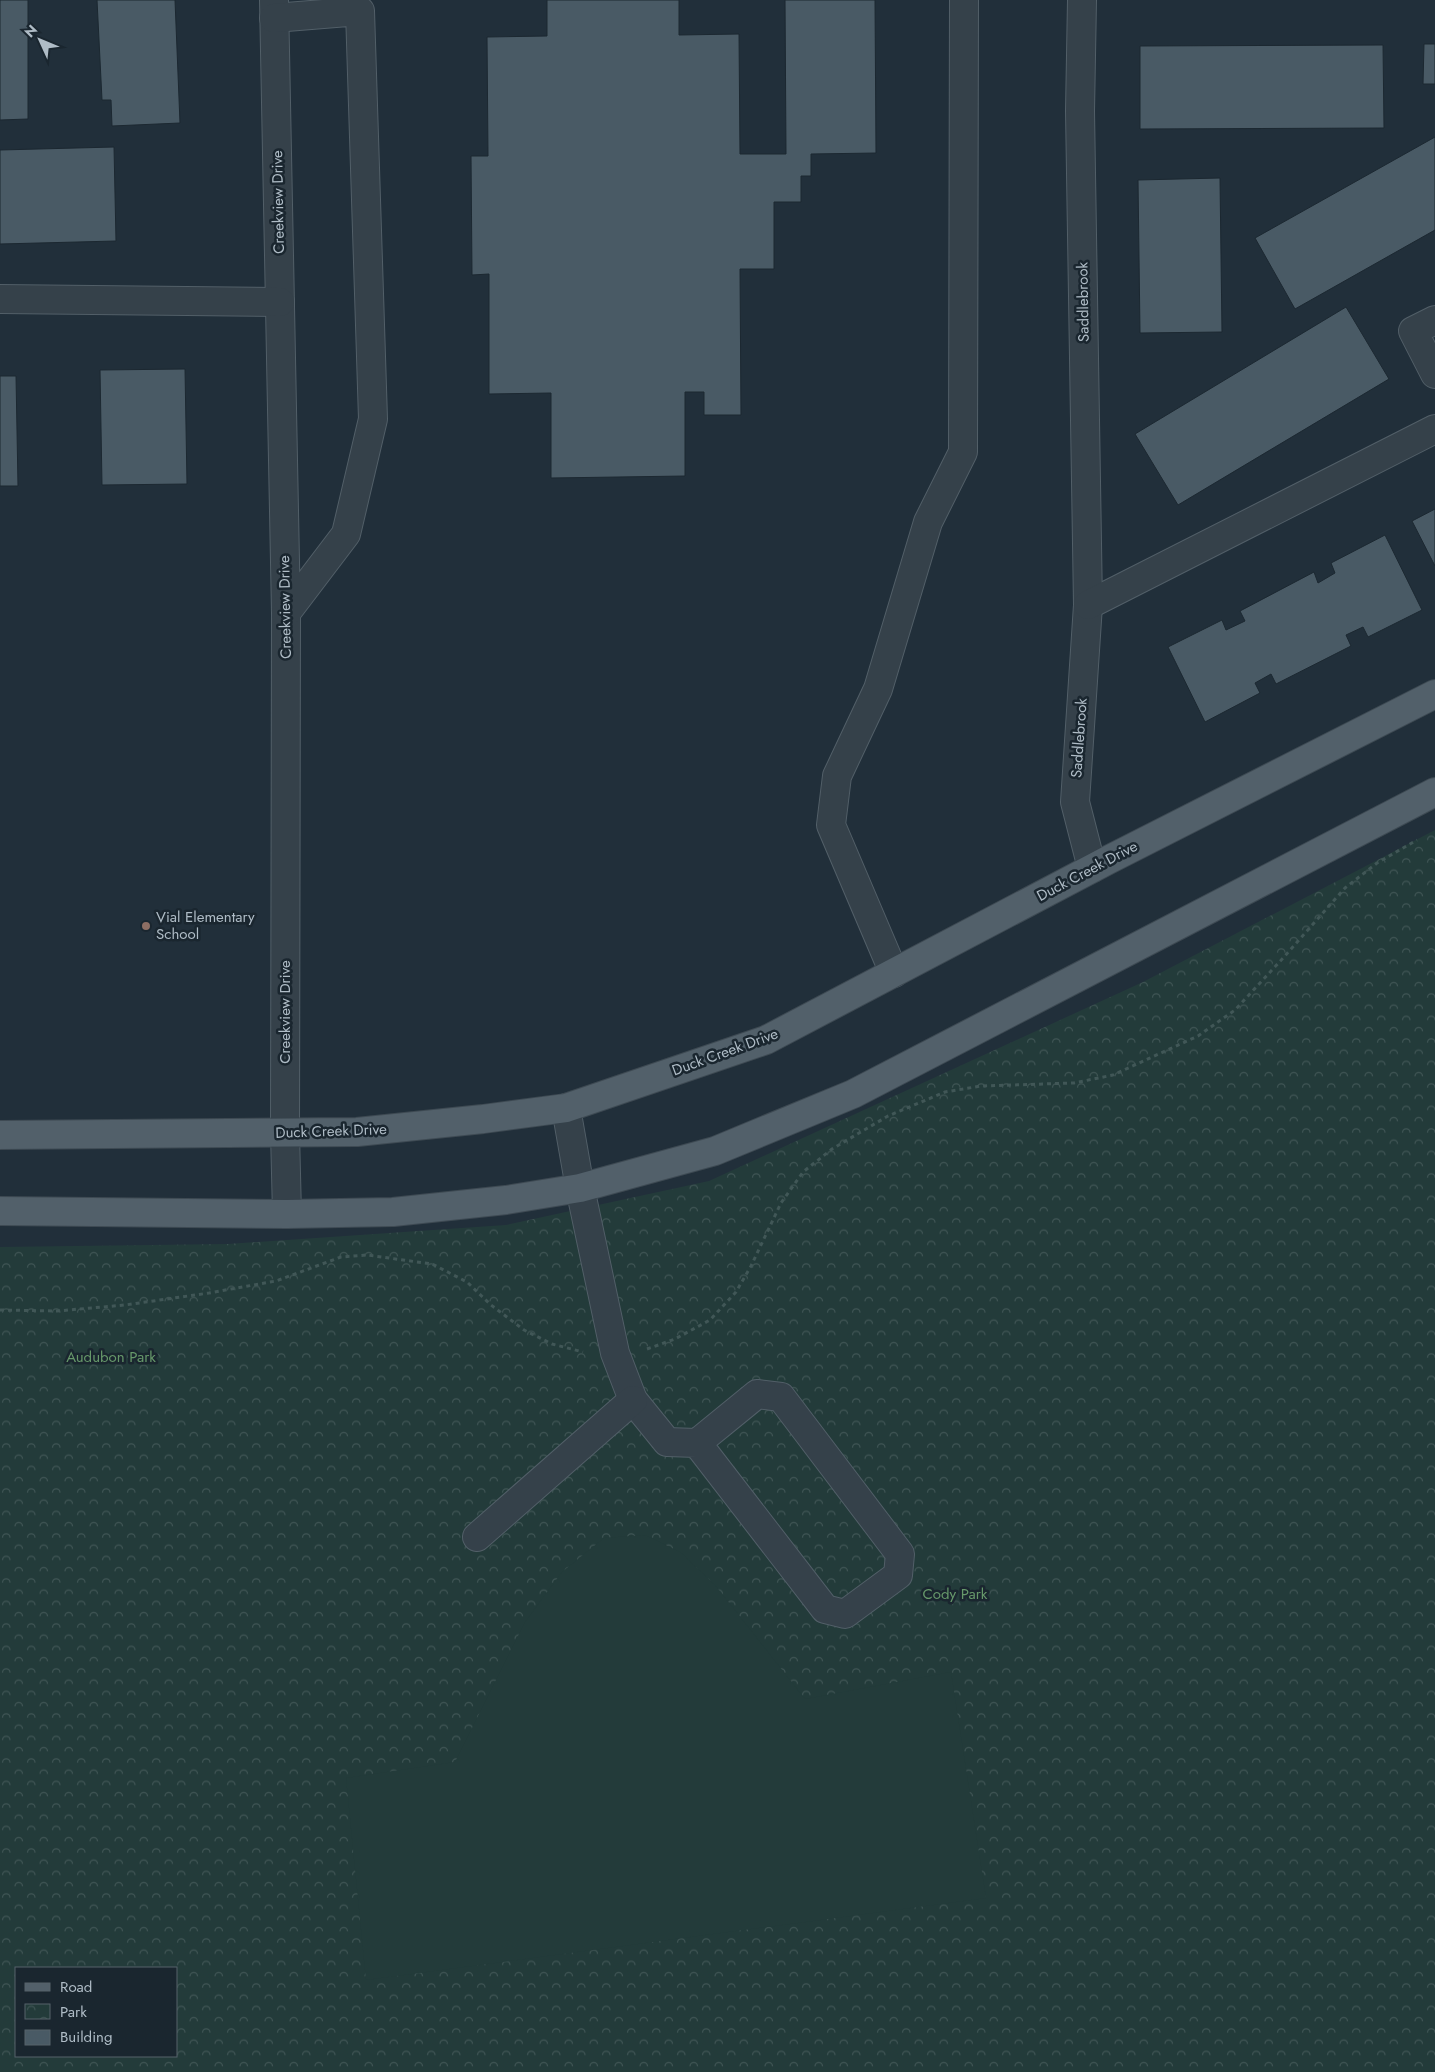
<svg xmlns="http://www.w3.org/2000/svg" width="1435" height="2072" font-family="Jost,sans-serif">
<defs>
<pattern id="park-crowns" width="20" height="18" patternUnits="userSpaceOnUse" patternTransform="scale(1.25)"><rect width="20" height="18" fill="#233b3a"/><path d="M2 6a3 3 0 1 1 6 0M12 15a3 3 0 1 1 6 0" fill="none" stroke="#405555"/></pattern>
</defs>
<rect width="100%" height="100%" fill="#212f3a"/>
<path fill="url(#park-crowns)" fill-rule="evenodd" d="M1435 830V2072H0V1247L228 1244 506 1225 709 1181 1143 982ZM16 1968H176V2056H16Z"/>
<polygon fill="#233b3a" points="645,1535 680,1552 715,1585 805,1699 951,1672 986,1898 366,1980 346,1778 455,1762 525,1622 562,1572 604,1538"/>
<g fill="#495a65" stroke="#1c2831">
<polygon points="0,0 28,0 28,119 0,120"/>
<polygon points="97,0 175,0 180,123 112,126 111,100 102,100"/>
<polygon points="547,0 679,0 679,35 739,34 740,154 786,154 785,0 875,0 876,153 811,154 811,176 801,176 801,202 774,202 774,269 740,269 741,415 704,415 704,392 685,392 685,476 551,478 551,393 489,394 489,274 472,275 471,156 488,156 487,37 547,36"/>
<polygon points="1424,44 1435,44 1435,84 1423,84"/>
<polygon points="1383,45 1384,128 1140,129 1140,46"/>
<polygon points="1435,137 1435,230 1295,309 1255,238"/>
<polygon points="114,147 116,241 0,244 0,150"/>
<polygon points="1220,178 1222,332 1140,333 1138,180"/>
<polygon points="1346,307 1389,379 1178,505 1135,434"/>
<polygon points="185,369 187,484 102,485 100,370"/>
<polygon points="0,376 16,376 18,486 0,486"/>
<polygon points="1435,509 1435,566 1412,521"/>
<polygon points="1385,535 1422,610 1368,637 1363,627 1346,635 1351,646 1276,684 1271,674 1255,683 1260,693 1205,722 1168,647 1222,620 1226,630 1245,621 1240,611 1314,572 1318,583 1335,573 1331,563"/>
</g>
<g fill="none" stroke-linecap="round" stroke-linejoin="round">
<defs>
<g id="minor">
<polyline points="274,0 286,613 285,1133 287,1214"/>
<polyline points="1082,0 1080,111 1088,605 1075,802 1092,868"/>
<polyline points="274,18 360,11 373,419 346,534 286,613"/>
<polyline points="0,299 280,302"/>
<polyline points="1435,320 1413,331 1435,374"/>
<polyline points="1088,605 1435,429"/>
<polyline points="894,973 831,825 837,776 878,689 928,522 963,452 964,0"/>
<polyline points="566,1108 580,1188 615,1353 633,1400 667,1442 697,1443 757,1394 781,1397 900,1554 898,1575 845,1614 825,1609 697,1443"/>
<polyline points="477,1537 633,1400"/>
</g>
<g id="major">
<polyline points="0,1135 357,1132 483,1119 566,1108 766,1040 1110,859 1435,694"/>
<polyline points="0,1211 287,1214 393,1212 506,1200 580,1188 715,1151 853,1094 1435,792"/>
</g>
</defs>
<use href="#minor" stroke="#525f68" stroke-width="30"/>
<use href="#major" stroke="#3e4a53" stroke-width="30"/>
<g stroke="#415757" stroke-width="3" stroke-dasharray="4 4" stroke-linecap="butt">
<polyline points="0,1310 57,1311 125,1305 209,1293 276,1281 341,1257 367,1255 432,1264 467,1282 491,1305 524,1330 552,1344 583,1352"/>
<polyline points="647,1349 675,1339 710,1320 736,1292 751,1266 781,1203 803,1172 832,1149 888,1116 945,1092 981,1086 1074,1083 1113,1075 1198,1036 1235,1010 1284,957 1345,888 1377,863 1417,840"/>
</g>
<use href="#minor" stroke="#35414a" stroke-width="28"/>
<use href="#major" stroke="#52606a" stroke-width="28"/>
</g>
<circle fill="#8d6e63" stroke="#1a262f" stroke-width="2" cx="146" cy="926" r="5"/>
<g text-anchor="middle" stroke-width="5" stroke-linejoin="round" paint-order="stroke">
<g font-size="15" fill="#afbcc6" stroke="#1a262f">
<text transform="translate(278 202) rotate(-91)" y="5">Creekview Drive</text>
<text transform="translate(1083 302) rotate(-91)" y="5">Saddlebrook</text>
<text transform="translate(285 607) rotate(-91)" y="5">Creekview Drive</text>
<text transform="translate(1079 738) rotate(-86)" y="5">Saddlebrook</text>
<text transform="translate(1087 871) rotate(-28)" y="5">Duck Creek Drive</text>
<text transform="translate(285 1012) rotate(-90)" y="5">Creekview Drive</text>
<text transform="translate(725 1052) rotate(-20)" y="5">Duck Creek Drive</text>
<text transform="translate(331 1131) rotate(-2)" y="5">Duck Creek Drive</text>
</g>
<g font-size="15" fill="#afbcc6" stroke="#1a262f" text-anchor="start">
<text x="156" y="922">Vial Elementary<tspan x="156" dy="17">School</tspan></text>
</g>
<g font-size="15" fill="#66986a" stroke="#1a262f">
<text x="111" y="1362">Audubon Park</text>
<text x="955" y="1599">Cody Park</text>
</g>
</g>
<rect x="15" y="1967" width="162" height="90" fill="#1a262f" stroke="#56626b"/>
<rect x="25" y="1983" width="25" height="8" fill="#52606a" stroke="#56626b"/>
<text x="60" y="1992" font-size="15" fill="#afbcc6">Road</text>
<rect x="25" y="2004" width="25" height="15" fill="url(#park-crowns)" stroke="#56626b"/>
<text x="60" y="2017" font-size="15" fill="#afbcc6">Park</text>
<rect x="25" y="2030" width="25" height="15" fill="#495a65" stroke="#56626b"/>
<text x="60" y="2042" font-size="15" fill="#afbcc6">Building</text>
<g transform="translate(40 40) rotate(314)" stroke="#1a262f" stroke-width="4" paint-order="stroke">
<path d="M0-4L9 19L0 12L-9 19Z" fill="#afbcc6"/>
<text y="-8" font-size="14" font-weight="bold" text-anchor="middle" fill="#afbcc6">N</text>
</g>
</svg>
